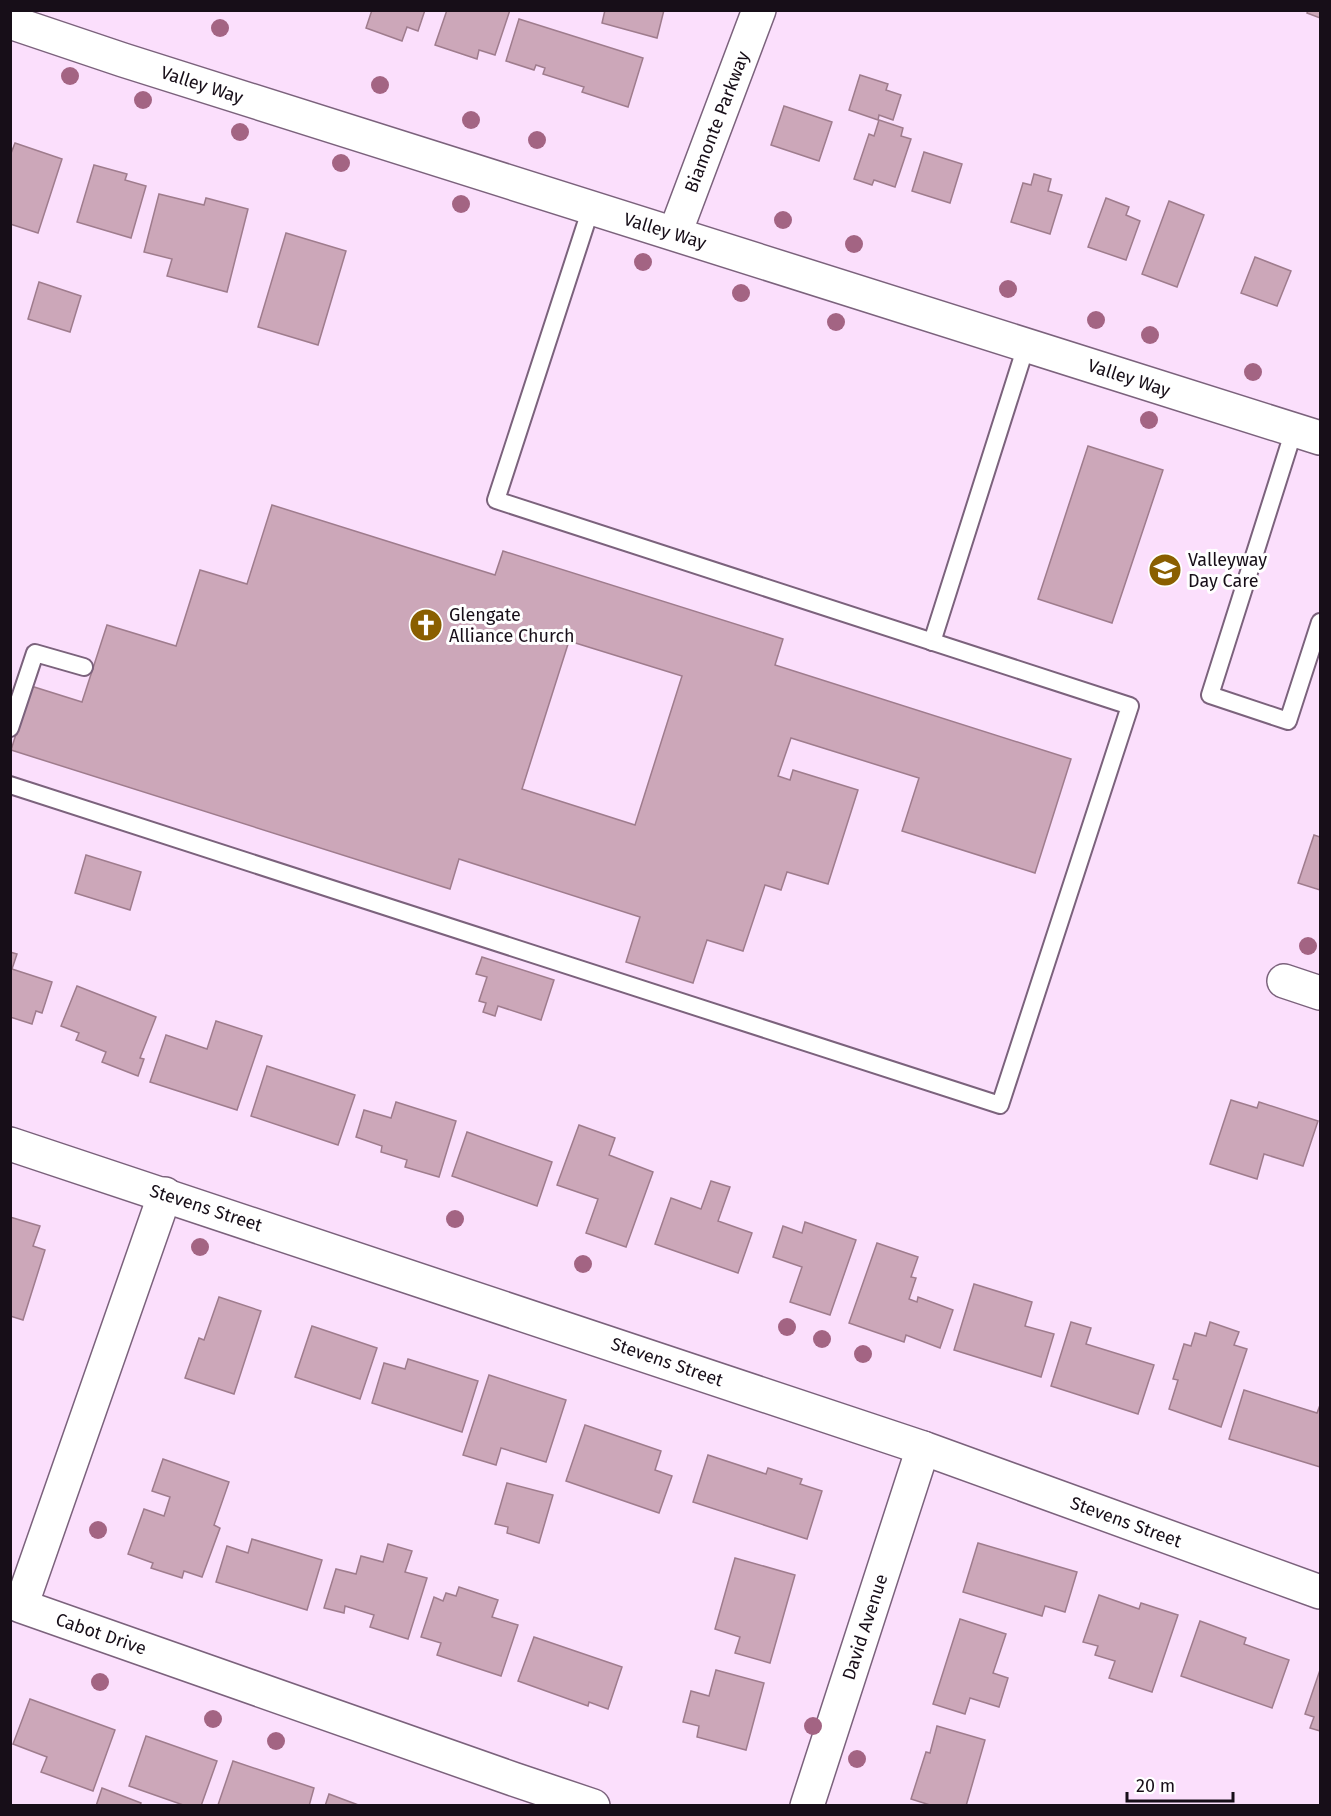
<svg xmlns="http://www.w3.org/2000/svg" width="1331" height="1816" font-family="'Fira Sans',sans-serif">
<rect width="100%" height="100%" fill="#fbdffc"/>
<g fill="#cca7b9" stroke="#9f7c8d" stroke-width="1.5" fill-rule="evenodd">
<polygon points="372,10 425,10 418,31 407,27 402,41 366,28"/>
<polygon points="447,10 510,10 495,55 479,50 477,59 435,45"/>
<polygon points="605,10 664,10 657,38 602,23"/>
<polygon points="1308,10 1320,10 1320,18 1307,13"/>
<polygon points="519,19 643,58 628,107 582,92 584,87 543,74 545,68 536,65 534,70 506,61"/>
<polygon points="860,75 888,84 886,90 901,95 893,120 879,115 878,120 849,110"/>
<polygon points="784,106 832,122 819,161 771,145"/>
<polygon points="879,120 903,128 901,136 911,139 895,187 874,180 872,185 854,179 869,134 874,136"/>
<polygon points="15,143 62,159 38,233 10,224 10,156"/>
<polygon points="924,152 962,164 950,203 912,191"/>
<polygon points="94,165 127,174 125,180 146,186 131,238 77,222"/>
<polygon points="1034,174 1051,179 1048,191 1062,195 1050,234 1011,222 1023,183 1031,185"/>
<polygon points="159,194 204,205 206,198 248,209 227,292 167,276 172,259 144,252"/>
<polygon points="1106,198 1129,207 1126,215 1140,221 1126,260 1088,247"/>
<polygon points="1169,201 1204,215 1177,287 1142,274"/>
<polygon points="286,233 346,251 318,345 258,327"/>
<polygon points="1255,257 1291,271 1277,306 1241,293"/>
<polygon points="39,282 81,296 70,332 28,319"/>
<polygon points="1088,446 1163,470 1112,623 1038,599"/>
<path d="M272 505 495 575 503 551 783 639 775 665 1071 759 1035 873 902 831 919 778 791 738 778 776 790 780 793 770 858 790 828 884 787 872 781 890 765 885 743 951 707 940 693 983 626 962 640 917 459 859 450 889 11 750 31 686 82 702 107 625 176 646 200 570 247 584ZM569 641 682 676 635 825 522 789Z"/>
<polygon points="1314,835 1320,837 1320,890 1298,883"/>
<polygon points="86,855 141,872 130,910 75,893"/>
<polygon points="10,952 17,954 12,969 52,982 42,1013 36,1011 32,1024 10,1017"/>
<polygon points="482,957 554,980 541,1020 498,1006 495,1016 483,1012 486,1003 479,1001 487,977 476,974"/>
<polygon points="77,986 156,1017 140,1058 144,1059 138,1076 102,1062 106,1052 76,1040 79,1033 61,1026"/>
<polygon points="216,1021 262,1036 237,1110 150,1082 166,1035 207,1049"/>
<polygon points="267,1066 355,1095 338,1145 251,1116"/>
<polygon points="1231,1100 1257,1108 1259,1102 1318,1121 1303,1166 1264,1154 1257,1179 1210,1164"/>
<polygon points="396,1102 456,1121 439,1177 405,1167 407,1160 381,1152 382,1146 356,1137 364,1110 391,1118"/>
<polygon points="579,1125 615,1138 609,1155 653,1172 626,1247 586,1233 598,1199 557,1185"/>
<polygon points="467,1132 552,1162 537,1206 452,1176"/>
<polygon points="711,1181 730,1187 718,1221 752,1233 738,1273 655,1244 671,1198 701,1209"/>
<polygon points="10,1217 40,1226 33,1246 45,1250 23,1320 10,1316"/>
<polygon points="805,1222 856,1240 830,1315 790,1302 802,1267 773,1257 783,1226 802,1233"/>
<polygon points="877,1243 918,1257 911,1277 916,1278 909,1299 917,1302 918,1297 953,1310 940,1348 906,1335 904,1342 849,1323"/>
<polygon points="974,1284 1032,1302 1025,1326 1054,1334 1041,1377 954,1350"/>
<polygon points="219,1297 261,1311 234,1394 185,1378 199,1338 204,1340"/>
<polygon points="1071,1322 1091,1328 1086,1344 1154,1365 1138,1414 1051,1386"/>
<polygon points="1210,1322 1239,1332 1234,1345 1247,1349 1221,1427 1169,1409 1178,1380 1173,1379 1184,1344 1191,1346 1195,1333 1206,1336"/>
<polygon points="312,1326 377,1348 360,1399 295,1377"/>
<polygon points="408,1359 478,1381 462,1432 372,1403 384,1363 405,1369"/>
<polygon points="489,1375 566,1400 546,1462 501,1448 496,1465 463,1455"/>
<polygon points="1244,1390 1317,1413 1320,1405 1320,1467 1229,1439"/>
<polygon points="585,1425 661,1451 655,1470 672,1476 659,1513 566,1481"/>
<polygon points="708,1455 766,1474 768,1468 802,1479 800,1484 822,1491 807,1539 693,1502"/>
<polygon points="163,1459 229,1482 214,1525 220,1528 202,1577 184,1571 182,1578 151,1568 153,1563 128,1554 144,1509 164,1516 170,1497 152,1491"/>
<polygon points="507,1483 553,1495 539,1543 507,1533 508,1527 495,1524"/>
<polygon points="252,1539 322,1560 307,1610 216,1582 227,1546 248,1553"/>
<polygon points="978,1543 1077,1572 1065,1612 1045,1606 1042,1616 963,1592"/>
<polygon points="388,1544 412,1551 405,1572 427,1578 408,1639 370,1627 374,1615 345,1606 344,1613 324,1608 336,1569 356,1574 361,1556 383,1562"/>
<polygon points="735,1558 795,1575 770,1663 735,1653 740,1637 715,1629"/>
<polygon points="459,1587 498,1600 492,1617 518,1625 501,1676 437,1655 441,1643 421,1637 434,1597 443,1601 446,1593 456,1596"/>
<polygon points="1099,1595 1139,1609 1141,1603 1178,1615 1152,1692 1109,1678 1115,1661 1095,1655 1098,1646 1083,1642"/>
<polygon points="960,1619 1006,1634 993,1673 1008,1678 999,1707 970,1698 965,1714 933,1704"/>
<polygon points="1200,1621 1246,1638 1244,1644 1289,1660 1272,1708 1181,1676"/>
<polygon points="534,1637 622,1667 608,1709 589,1702 588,1706 518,1681"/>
<polygon points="716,1670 764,1683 746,1750 697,1737 699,1726 683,1722 691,1691 709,1696"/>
<polygon points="1320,1670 1320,1731 1310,1728 1314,1717 1305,1714"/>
<polygon points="30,1699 115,1730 93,1791 41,1772 47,1757 13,1744"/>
<polygon points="937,1726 985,1740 966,1806 933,1806 911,1799 926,1752 930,1753"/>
<polygon points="146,1736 217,1761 201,1806 186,1806 129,1786"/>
<polygon points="233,1761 314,1788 309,1806 218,1805"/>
<polygon points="102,1788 141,1803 140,1806 96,1806"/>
<polygon points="329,1794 361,1806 325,1806"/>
</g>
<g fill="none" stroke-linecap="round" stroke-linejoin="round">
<defs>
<g id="service">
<polyline points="1294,430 1210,695 1288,721 1320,622"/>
<polyline points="932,642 1026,346"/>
<polyline points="10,728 35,653 84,667"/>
<polyline points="10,785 1000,1105 1130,706 496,500 591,208"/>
</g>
<g id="minor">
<polyline points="675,233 759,10"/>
<polyline points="1284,981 1320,993"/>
<polyline points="10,1144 923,1448 1320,1592"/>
<polyline points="165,1194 21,1606 513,1779 593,1806"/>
<polyline points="807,1806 923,1448"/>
</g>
<polyline id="tertiary" points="10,22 123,60 1320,438"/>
</defs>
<use href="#service" stroke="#7b627c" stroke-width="20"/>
<use href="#minor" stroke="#7b627c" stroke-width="36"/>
<use href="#tertiary" stroke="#7b627c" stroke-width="36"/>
<use href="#service" stroke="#fff" stroke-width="16"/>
<use href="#minor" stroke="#fff" stroke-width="33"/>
<use href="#tertiary" stroke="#fff" stroke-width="33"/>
</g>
<g fill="#a36483">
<circle cx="220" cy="28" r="9"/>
<circle cx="70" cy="76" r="9"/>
<circle cx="380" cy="85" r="9"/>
<circle cx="143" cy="100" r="9"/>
<circle cx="471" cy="120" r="9"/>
<circle cx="240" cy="132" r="9"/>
<circle cx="537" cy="140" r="9"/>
<circle cx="341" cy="163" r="9"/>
<circle cx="461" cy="204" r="9"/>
<circle cx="783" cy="220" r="9"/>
<circle cx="854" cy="244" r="9"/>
<circle cx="643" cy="262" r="9"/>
<circle cx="1008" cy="289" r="9"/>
<circle cx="741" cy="293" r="9"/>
<circle cx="1096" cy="320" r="9"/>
<circle cx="836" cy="322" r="9"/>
<circle cx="1150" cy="335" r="9"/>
<circle cx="1253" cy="372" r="9"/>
<circle cx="1149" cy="420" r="9"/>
<circle cx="1308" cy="946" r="9"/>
<circle cx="455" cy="1219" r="9"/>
<circle cx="200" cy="1247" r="9"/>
<circle cx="583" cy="1264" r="9"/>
<circle cx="787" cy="1327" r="9"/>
<circle cx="822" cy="1339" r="9"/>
<circle cx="863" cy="1354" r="9"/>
<circle cx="98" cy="1530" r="9"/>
<circle cx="100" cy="1682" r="9"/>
<circle cx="213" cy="1719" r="9"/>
<circle cx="813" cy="1726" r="9"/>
<circle cx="276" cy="1741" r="9"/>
<circle cx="857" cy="1759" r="9"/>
</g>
<defs>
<symbol id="school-disc" viewBox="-11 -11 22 22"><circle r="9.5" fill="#8a5f00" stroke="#fff"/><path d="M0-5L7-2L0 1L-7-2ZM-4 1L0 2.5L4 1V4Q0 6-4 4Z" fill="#fff"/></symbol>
<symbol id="church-disc" viewBox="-11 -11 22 22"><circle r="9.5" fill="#8a5f00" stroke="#fff"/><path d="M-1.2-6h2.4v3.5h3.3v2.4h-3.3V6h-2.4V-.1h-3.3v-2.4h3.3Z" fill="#fff"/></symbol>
</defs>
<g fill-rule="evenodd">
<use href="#school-disc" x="1146" y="551" width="38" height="38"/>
<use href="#church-disc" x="407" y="606" width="38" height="38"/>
</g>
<g text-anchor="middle" stroke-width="6" stroke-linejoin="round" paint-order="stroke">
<g font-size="18" fill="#170e18" stroke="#fff">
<text transform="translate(202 85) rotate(18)" y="6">Valley Way</text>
<text transform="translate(717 122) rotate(-69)" y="6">Biamonte Parkway</text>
<text transform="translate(665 231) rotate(17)" y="6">Valley Way</text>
<text transform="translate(1129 378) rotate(18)" y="6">Valley Way</text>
<text transform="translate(206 1208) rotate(18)" y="6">Stevens Street</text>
<text transform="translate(667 1362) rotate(19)" y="6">Stevens Street</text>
<text transform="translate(1126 1522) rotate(20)" y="6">Stevens Street</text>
<text transform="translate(865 1627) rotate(-72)" y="6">David Avenue</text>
<text transform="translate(101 1634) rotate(19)" y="6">Cabot Drive</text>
</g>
<g font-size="18" fill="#170e18" stroke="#fff" text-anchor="start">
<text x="1188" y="566">Valleyway<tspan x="1188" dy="21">Day Care</tspan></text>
<text x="449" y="621">Glengate<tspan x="449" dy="21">Alliance Church</tspan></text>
</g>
</g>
<rect width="1331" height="1816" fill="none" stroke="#170e18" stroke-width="24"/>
<path d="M1127 1792v9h106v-9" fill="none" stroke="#170e18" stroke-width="3"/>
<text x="1136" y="1792" font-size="18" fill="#170e18" stroke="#ffffff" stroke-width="4.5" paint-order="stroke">20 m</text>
</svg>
